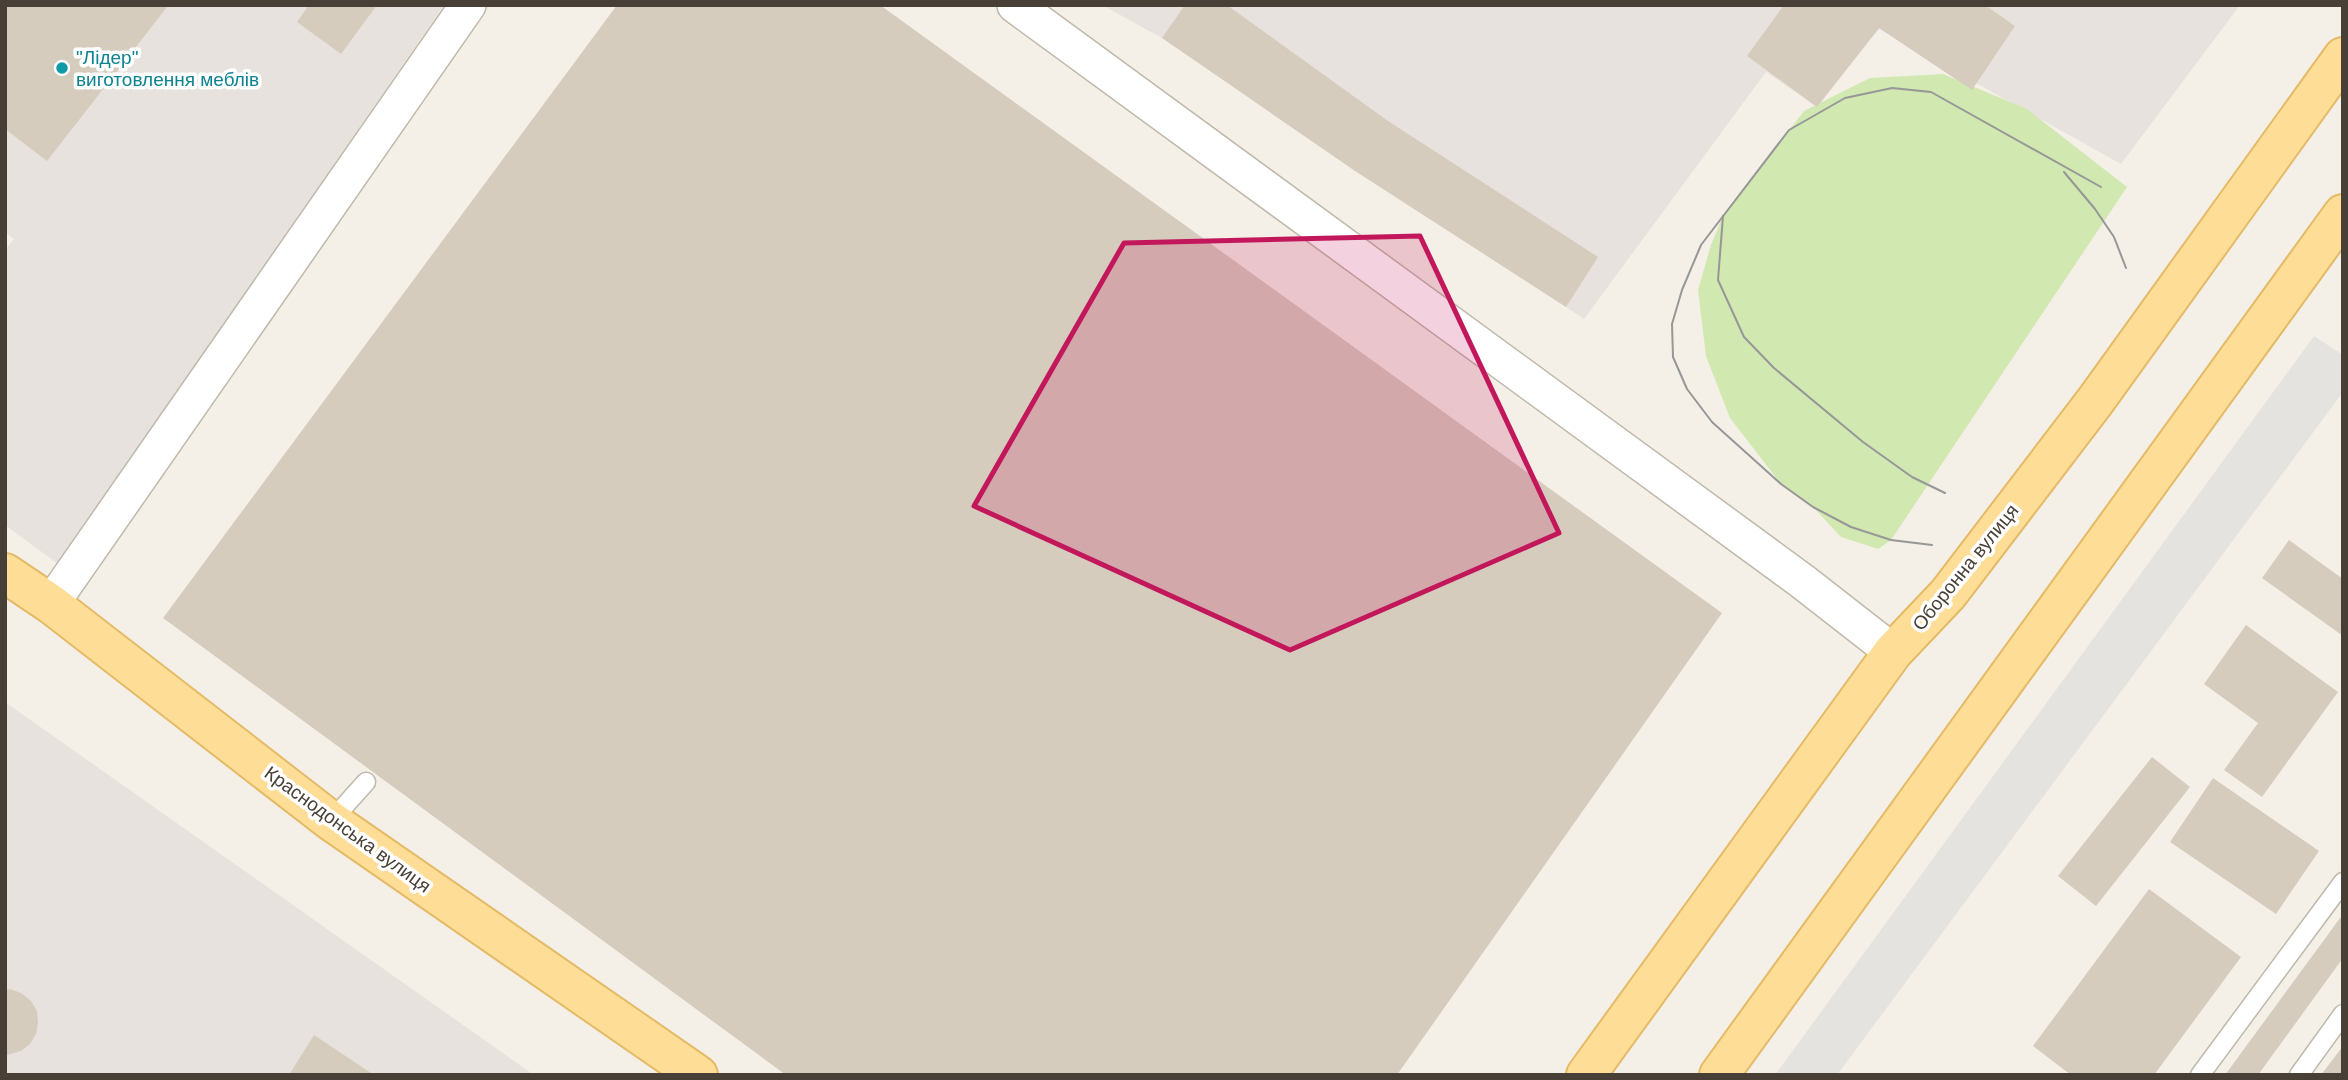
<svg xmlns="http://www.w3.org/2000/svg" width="2348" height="1080" font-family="Helvetica,sans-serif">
<rect width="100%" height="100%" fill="#f4f0e8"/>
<g fill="#e7e2dd">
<polygon points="5,5 444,5 58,564 5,525 5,250 14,239 5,232"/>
<polygon points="1102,5 2240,5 2121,164 1879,29 1817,107 1766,72 1584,319 1162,38"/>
<polygon points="5,702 534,1075 5,1075"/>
</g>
<polygon fill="#d1e8b1" points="1943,74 2027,109 2127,187 1891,540 1878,549 1841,537 1813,507 1781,484 1730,418 1706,356 1698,290 1711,245 1723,216 1804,111 1870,78"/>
<polygon fill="#e5e3e0" points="2314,336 2343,355 2343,392 1837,1075 1775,1075"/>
<g fill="#d6ccbe">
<polygon points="5,5 164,5 167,7 47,161 5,129"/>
<polygon points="309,5 377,5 341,54 297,22"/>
<polygon points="617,5 880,5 1722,613 1397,1075 786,1075 163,618"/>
<polygon points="1185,5 1227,5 1388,121 1598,257 1566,307 1355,171 1162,38"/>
<polygon points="1784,5 1985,5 2015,26 1972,90 1879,28 1817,107 1747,56"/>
<polygon points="2289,540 2343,579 2343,636 2262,578"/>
<polygon points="2246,625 2338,692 2262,797 2224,770 2258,723 2204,684"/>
<polygon points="2152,757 2190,787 2096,906 2058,876"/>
<polygon points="2213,778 2319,851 2276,914 2170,842"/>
<polygon points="2149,889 2241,957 2154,1075 2071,1075 2033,1046"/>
<polygon points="2343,914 2343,958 2258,1075 2225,1075"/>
<polygon points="10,989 21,993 31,1001 37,1011 38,1023 36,1034 30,1044 21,1051 7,1055 5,1055 5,990"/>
<polygon points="314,1035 374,1075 289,1075"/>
<polygon points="2343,1046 2343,1075 2321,1075"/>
</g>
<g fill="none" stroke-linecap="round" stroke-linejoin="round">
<defs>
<g id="lane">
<polyline points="331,821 366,782"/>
<polyline points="2200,1075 2343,882"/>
<polyline points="2299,1075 2343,1014"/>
</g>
<g id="street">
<polyline points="1015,5 1802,581 1893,652"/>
<polyline points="51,604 468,5"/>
</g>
<g id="primary">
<polyline points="5,573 51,604 331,821 698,1075"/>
<polyline points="1586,1075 1893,652 1948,594 2096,400 2343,57"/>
<polyline points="1719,1075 2343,214"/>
</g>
</defs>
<use href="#lane" stroke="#c0b8ab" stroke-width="21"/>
<use href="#street" stroke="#c0b8ab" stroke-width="38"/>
<use href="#primary" stroke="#e4ba66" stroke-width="42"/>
<use href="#lane" stroke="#fff" stroke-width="18"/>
<use href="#street" stroke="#fff" stroke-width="35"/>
<use href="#primary" stroke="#fede97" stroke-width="38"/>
<g stroke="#979797" stroke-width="2">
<polyline points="2064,172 2095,209 2114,237 2126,268"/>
<polyline points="1723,216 1718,280 1744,337 1774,368 1863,442 1912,477 1945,493"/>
<polyline points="1932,545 1891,540 1851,527 1813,507 1781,484 1712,422 1687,389 1673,357 1672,324 1682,290 1701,245 1789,130 1845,98 1892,88 1931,92 2101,187"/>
</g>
</g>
<path fill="#c2185b" fill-opacity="0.2" stroke="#c2185b" stroke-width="5" stroke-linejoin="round" d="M1420 236 1559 533 1290 650 974 506 1124 243Z"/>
<circle fill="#0f9aa8" stroke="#fff" stroke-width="2.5" cx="62" cy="68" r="7"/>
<g text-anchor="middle" stroke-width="7" stroke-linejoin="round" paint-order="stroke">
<g font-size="19" fill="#0d838f" stroke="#fff" text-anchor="start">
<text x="76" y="64">"Лідер"<tspan x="76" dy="22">виготовлення меблів</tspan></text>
</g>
<g font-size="19" fill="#484037" stroke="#fff">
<text transform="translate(1965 567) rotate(-51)" y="7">Оборонна вулиця</text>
<text transform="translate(348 829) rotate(36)" y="7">Краснодонська вулиця</text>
</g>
</g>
<rect width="2348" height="1080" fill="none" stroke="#484037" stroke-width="14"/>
</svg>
